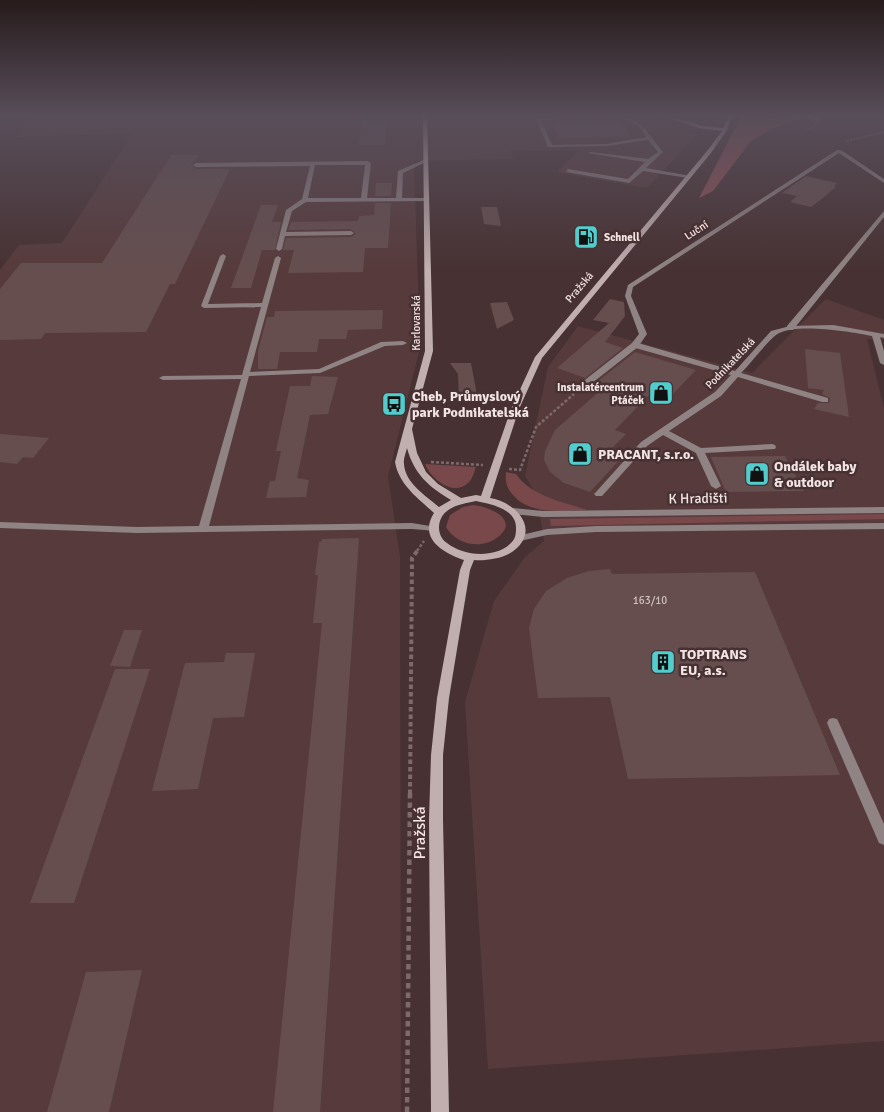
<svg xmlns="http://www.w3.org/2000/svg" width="884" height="1112" font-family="Signika,sans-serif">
<rect width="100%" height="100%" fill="#473132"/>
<g fill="#573b3c">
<polygon points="37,115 642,115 697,135 647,188 557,172 578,151 511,150 514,159 414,161 420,348 388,476 400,557 401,1112 0,1112 0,270 19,245 62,243 133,133 15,137"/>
<polygon points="826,299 884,320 884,339 867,339 884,408 884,1041 488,1069 465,702 494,601 525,557 544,541 537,496 525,476 548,367 578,326 752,373"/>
</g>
<g fill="#79484b">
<polygon points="760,115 822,115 820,124 810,131 806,129 812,126 813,122 810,119 784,119"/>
<path d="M425 464 476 467C474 472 473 478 469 482 454 498 431 479 425 464Z"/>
<path d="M506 472 516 474C531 496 563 502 587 510 561 510 530 516 512 494 506 487 505 480 506 472Z"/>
<path d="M473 505C487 506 521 519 498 537 482 550 456 545 446 527L450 515 463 507Z"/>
<polygon points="884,514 884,519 551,526 550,519"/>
</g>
<path fill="#915155" d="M742 115C762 115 780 120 800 118L772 129 751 141 713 191 699 198Z"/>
<g fill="#664e4f">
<polygon points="363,116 387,116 385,145 359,145"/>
<polygon points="585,120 619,121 631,137 559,138 551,121"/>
<polygon points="171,155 199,155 191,164 196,169 230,169 175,284 170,284 146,332 45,333 41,339 0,340 0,289 21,263 102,263"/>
<polygon points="806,176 837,183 834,186 836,187 826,195 827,195 811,207 790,202 797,196 782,193"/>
<polygon points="376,183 392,183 391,196 375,196"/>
<polygon points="375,203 391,203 388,248 365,248 363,272 288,273 294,250 283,250 286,238 351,237 356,234 351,229 288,230 291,222 358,221 359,216 374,215"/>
<polygon points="261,205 278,205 272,222 281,222 275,250 262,250 251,288 231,288"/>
<polygon points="481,207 497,207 501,226 484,224"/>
<polygon points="610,299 624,302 625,316 605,342 623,348 585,378 557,368 609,323 593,320"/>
<polygon points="507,302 514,320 497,329 490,303"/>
<polygon points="383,310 382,329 348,330 346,339 319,339 317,352 280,352 277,369 258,369 258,351 267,317 274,317 275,311"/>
<polygon points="805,349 840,353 849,417 814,409 818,403 829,403 830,398 822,394 824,390 808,388"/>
<polygon points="635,352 696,370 669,398 651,393 615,430 626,434 609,451 623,456 590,492 564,483 550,472 544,460 545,451 555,430 607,385 597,382"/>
<polygon points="450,363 471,363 478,400 459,400 458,374"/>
<polygon points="312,376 338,377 328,414 310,415 297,478 309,480 306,497 266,498 270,481 275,481 281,451 276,451 290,386 310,386"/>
<polygon points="0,434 49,438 33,458 23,457 17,464 0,462"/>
<polygon points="785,456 804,491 726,492 711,457"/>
<polygon points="359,538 320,1112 273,1112 322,623 313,623 318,575 315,575 319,542 321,542 322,539"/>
<polygon points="610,569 612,574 755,572 840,775 628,779 610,697 538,698 529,628 534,609 546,591 567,578 589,571"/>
<polygon points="124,630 142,630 130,667 110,666"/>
<polygon points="226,653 255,653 244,717 213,718 198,789 152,791 185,663 224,662"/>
<polygon points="115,669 150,669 74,903 30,903"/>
<polygon points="142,970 109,1112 47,1112 86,972"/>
</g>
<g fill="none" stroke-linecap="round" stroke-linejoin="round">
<polyline stroke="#7e6a6b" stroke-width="2" stroke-dasharray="2 1" stroke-linecap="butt" points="847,141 884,132"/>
<g stroke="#7e6a6b" stroke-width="2.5" stroke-dasharray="3 2" stroke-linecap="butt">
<polyline points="431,462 483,465"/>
<polyline points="509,469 520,470 536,427 574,394"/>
<polyline points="417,551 424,541"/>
</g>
<polyline stroke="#7e6a6b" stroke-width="4" stroke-dasharray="4.5 3" stroke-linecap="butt" points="410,794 412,558 418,550"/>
<polyline stroke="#7e6a6b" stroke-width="4.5" stroke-dasharray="5.5 4" stroke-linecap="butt" points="407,1112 410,793"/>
<g fill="#8f8383" fill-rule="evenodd">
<path d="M598 116C641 115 639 122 663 152L646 168 691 176 688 178 643 171 629 183 566 172 568 169 628 179 645 162 588 153 590 152 648 159 658 152 648 140 606 146 548 147 536 119ZM590 118C611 118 636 115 646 137L606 144 552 145 541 120Z"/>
<path d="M426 159 428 161 403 173 402 198H426L429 200 428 201 306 202 292 211 286 232 351 231 354 233 351 235 285 236 282 249 279 251 276 249 286 210 302 199 310 166 196 167 193 165 196 163 368 161 371 163 367 198H396L398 171ZM315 165H365L361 198H308Z"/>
<polygon points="223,254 226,256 208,304 262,303 275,258 278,256 281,258 250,372 319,369 381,342 403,341 407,343 403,345 385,346 320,373 249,376 209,526 412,523 436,527 438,529 436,531 412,529 137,533 0,528 0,522 137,527 199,526 241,379 163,380 159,378 163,376 242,375 261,307 204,308 201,306 220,256"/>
<path d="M833 325 884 334V338L880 337 884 351V365L880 363 872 336C851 332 794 322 776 335 764 345 752 362 741 373L828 398V402H822L738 377 721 396 669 431 701 448 772 444 775 445 776 447 775 449 705 453 721 486 716 489 711 486 696 453 663 435 647 446 602 496H596L594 494 596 492 641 442 715 392 731 375 632 347V343H638L735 371 771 331 790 326Z"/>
<polygon points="884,507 884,513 543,517 513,514 508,511 513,508 543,511"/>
<polygon points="884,523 884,529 596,532 547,535 520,541 515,538 517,536 547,529 596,526"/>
<polygon points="833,718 837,719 839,723 884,824 884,845 879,843 827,723 829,719"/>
</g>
<g fill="#8f8383" fill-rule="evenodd">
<polygon points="837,150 841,150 884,179 884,183 839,153 633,287 631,296 647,334 638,347 587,387 581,387 581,383 632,343 639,334 625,296 628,285"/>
<polygon points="884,211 884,217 793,330 787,330 787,326"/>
</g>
<path fill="#c1aeae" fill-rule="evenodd" d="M423 115H427L433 351 412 429 417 453 426 472 438 484 461 498 476 495 481 496 511 409 535 357 707 151 722 131 699 128 660 115H665L702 126 723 128 729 115H733L727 130 711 153 542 358 519 409 490 498C512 501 539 525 518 547 508 558 488 561 474 560L470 570 449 698 443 755V819L449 1112H431L429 819 431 755 437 698 460 570 464 560C443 553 418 538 434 513 418 498 399 485 395 462L425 351ZM407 448C414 474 429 487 451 500L439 507C426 496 405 483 404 464 403 459 406 453 407 448ZM476 501C491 504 517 509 516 529 516 535 515 539 511 543 495 559 463 556 447 543 441 539 439 533 439 527 440 507 461 504 476 501Z"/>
</g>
<linearGradient id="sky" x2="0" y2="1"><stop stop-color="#271b1c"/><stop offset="0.43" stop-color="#584e5a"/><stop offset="1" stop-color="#584e5a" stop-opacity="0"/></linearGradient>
<rect width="884" height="270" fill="url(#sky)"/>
<defs>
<symbol id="fuel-square" viewBox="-11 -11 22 22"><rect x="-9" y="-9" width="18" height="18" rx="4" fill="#52cdce" stroke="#473132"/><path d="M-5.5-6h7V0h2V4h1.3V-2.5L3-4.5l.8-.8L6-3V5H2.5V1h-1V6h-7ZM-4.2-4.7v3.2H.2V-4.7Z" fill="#111"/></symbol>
<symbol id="shop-square" viewBox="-11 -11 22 22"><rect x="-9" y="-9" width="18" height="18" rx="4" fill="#52cdce" stroke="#473132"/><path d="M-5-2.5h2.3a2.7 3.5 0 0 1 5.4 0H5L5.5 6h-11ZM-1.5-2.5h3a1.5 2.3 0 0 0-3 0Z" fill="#111"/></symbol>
<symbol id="bus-square" viewBox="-11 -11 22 22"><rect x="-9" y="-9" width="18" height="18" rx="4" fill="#52cdce" stroke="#473132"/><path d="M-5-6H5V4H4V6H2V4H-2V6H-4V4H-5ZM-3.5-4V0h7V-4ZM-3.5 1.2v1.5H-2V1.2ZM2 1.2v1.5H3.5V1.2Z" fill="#111"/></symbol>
<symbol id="building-square" viewBox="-11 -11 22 22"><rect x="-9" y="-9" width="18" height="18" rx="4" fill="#52cdce" stroke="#473132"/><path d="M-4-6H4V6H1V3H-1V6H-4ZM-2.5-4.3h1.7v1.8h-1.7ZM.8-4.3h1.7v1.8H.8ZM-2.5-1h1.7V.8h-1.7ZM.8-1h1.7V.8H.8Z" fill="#111"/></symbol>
</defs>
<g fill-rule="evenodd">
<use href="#fuel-square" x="572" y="223" width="28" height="28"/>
<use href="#shop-square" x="647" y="379" width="28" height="28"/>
<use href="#bus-square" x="380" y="390" width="28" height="28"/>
<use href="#shop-square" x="566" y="440" width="28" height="28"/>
<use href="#shop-square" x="743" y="460" width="28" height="28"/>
<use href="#building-square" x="649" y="648" width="28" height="28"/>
</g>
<g text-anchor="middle" stroke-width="5" stroke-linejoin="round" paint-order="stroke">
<g font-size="11" fill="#f3e4e4" stroke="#473132">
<text transform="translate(696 230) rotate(-33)" y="4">Luční</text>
<text transform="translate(579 287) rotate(-50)" y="4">Pražská</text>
<text transform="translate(416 323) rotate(-90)" y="4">Karlovarská</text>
<text transform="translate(730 363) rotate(-46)" y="4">Podnikatelská</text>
</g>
<g font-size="11" font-weight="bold" fill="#f3e4e4" stroke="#473132" text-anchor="start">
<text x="604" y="241">Schnell</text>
<text x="644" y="391" text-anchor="end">Instalatércentrum<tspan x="644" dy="13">Ptáček</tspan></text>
</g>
<g font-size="11" fill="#d0bebf">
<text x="650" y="604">163/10</text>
</g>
<g font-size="14" font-weight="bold" fill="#f3e4e4" stroke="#473132" text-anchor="start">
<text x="412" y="401">Cheb, Průmyslový<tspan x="412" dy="16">park Podnikatelská</tspan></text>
<text x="598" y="459">PRACANT, s.r.o.</text>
<text x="774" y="471">Ondálek baby<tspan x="774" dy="16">&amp; outdoor</tspan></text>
<text x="680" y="659">TOPTRANS<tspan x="680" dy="16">EU, a.s.</tspan></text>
</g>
<g font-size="14" fill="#f3e4e4" stroke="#473132">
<text transform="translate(698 498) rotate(-1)" y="5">K Hradišti</text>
</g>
<g font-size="16" fill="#f3e4e4" stroke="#473132">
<text transform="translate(419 833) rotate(-90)" y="6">Pražská</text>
</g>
</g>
</svg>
